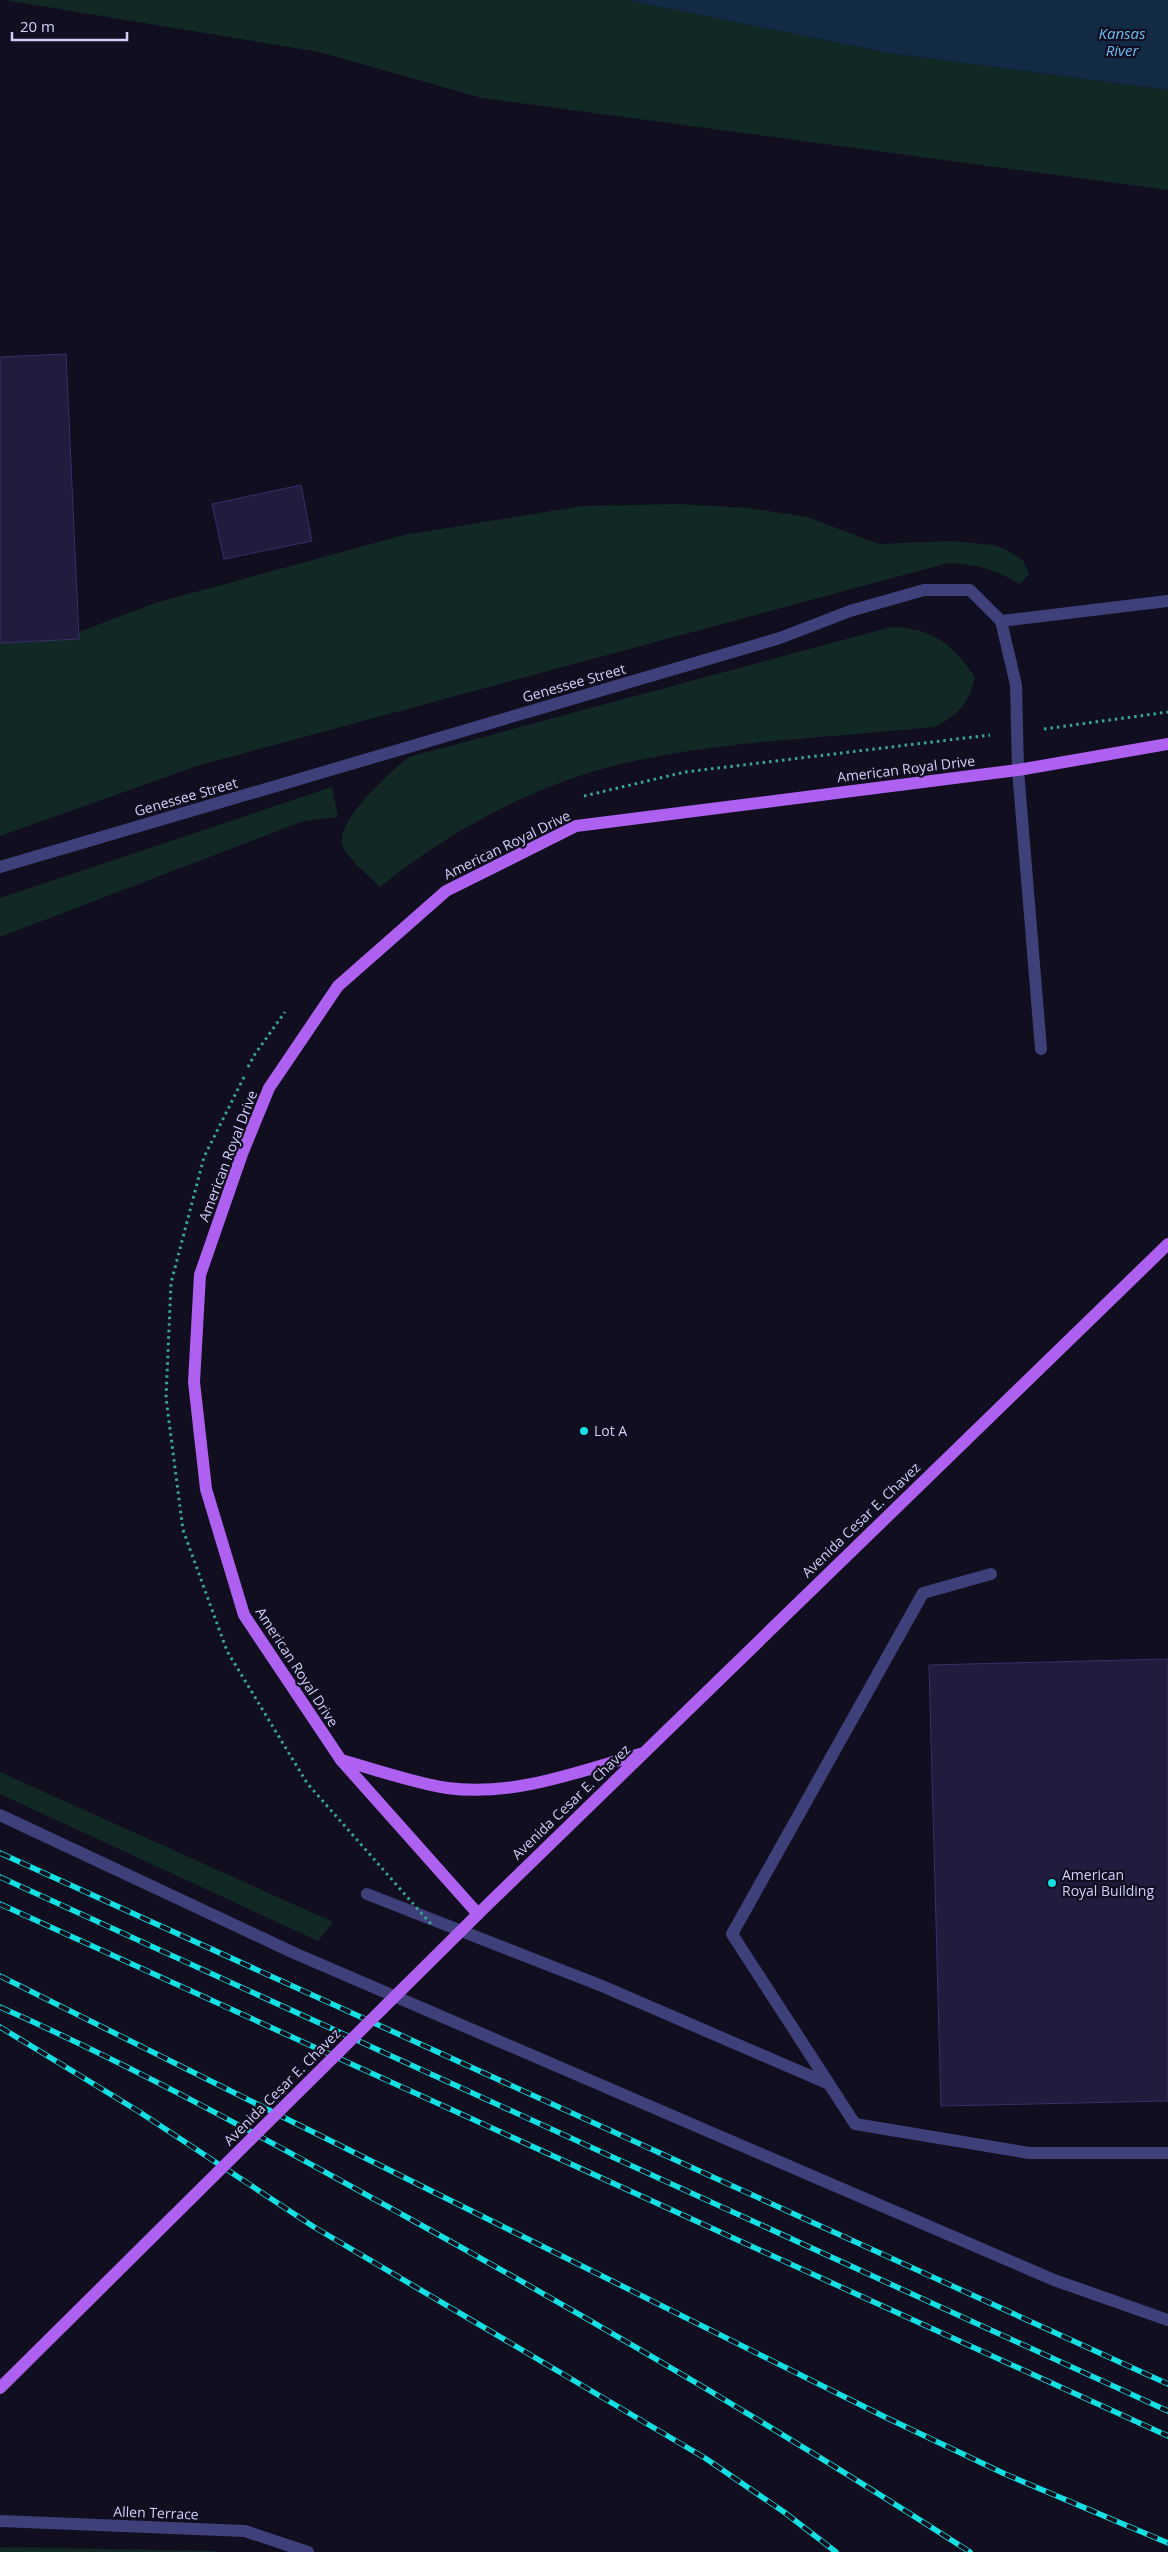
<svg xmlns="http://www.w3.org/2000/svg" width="1168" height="2552" font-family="'Open Sans',sans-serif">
<rect width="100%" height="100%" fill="#100e1f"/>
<g fill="#122825">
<polygon points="5,0 627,0 889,53 1168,90 1168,190 482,98 319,52"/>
<path d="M679 504 749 508 807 517 879 544 954 541 993 545 1005 549 1023 560 1029 574 1020 584 1017 583C996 569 974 564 948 563L200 765 0 836V643L79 639V632L155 603 404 535 582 506Z"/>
<path d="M891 627C934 628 952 644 975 677 968 704 958 716 934 727 830 738 723 740 621 764 534 785 449 831 380 887 369 875 346 859 342 843 337 821 391 770 409 757Z"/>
<polygon points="332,787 338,817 304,821 0,937 0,898"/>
<polygon points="0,1772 333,1922 318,1941 0,1794"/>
<polygon points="0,2547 213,2551 220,2552 0,2552"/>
</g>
<polygon fill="#122a44" points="627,0 1168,0 1168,90 889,53"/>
<g fill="#201c3e" stroke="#363068">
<polygon points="66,354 79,639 0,643 0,357"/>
<polygon points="301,485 312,541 224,559 212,504"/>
<polygon points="1168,1659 1168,2101 941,2106 929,1665"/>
</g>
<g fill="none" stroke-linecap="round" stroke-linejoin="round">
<g stroke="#38a796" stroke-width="3" stroke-dasharray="2.5 4" stroke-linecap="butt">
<polyline points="1044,729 1168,712"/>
<polyline points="584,796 685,772 990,735"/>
<polyline points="248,1067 255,1054 285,1012"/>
</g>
<g stroke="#3d4079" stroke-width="12">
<polyline points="1001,621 1168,601"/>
<polyline points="0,867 780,638 850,611 924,590 970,590 1001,621 1016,685 1018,770 1041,1049"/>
<polyline points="991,1574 923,1593 732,1934 855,2124 1029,2153 1168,2153"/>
<polyline points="0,1815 294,1953 1054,2280 1168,2320"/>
<polyline points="367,1894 602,1986 829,2084"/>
<polyline points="0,2521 245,2531 308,2552"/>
</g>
<g stroke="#ae61f1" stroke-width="12">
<polyline points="1168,744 1018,770 576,826 446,891 338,986 269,1088 242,1154 200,1275 194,1382 206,1489 244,1615 341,1760 478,1914 1168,1244"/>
<path d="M341 1760C374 1769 414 1783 447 1788 513 1797 577 1772 640 1754"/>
</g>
<defs>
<g id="rail">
<polyline points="0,1853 1168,2384"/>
<polyline points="0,1877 1168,2411"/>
<polyline points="0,1904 1168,2436"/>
<polyline points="0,1976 885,2417 1005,2474 1168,2543"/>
<path d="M0 2007C138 2068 271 2142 403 2215 595 2321 785 2433 970 2552"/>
<polyline points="0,2027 138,2111 314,2227 705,2458 784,2512 836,2552"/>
</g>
</defs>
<use href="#rail" stroke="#14e0e3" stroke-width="5.5"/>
<use href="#rail" stroke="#100e1f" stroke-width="4" stroke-dasharray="11" stroke-linecap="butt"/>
<polyline stroke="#38a796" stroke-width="3" stroke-dasharray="2.5 4" stroke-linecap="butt" points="244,1077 204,1157 171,1283 166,1398 183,1530 227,1651 307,1783 431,1924"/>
<polyline stroke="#ae61f1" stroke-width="12" points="0,2388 478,1914"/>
</g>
<g fill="#14e0e3" stroke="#100e1f" stroke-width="2">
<circle cx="584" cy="1431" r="5"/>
<circle cx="1052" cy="1883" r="5"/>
</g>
<g text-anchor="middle" stroke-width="4.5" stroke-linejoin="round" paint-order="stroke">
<g font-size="14" fill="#d1d0fb" stroke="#100e1f">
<text transform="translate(574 683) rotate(-16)" y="5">Genessee Street</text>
<text transform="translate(906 769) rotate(-7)" y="5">American Royal Drive</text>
<text transform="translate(186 797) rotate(-16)" y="5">Genessee Street</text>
<text transform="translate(507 845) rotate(-26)" y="5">American Royal Drive</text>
<text transform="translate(228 1156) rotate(-69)" y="5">American Royal Drive</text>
<text transform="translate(861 1520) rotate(-44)" y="5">Avenida Cesar E. Chavez</text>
<text transform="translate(297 1667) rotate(57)" y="5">American Royal Drive</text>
<text transform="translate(571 1802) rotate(-44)" y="5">Avenida Cesar E. Chavez</text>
<text transform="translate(282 2087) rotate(-45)" y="5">Avenida Cesar E. Chavez</text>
<text transform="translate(156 2513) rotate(2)" y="5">Allen Terrace</text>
</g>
<g font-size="14" fill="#d1d0fb" stroke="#100e1f" text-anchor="start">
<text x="594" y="1436">Lot A</text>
<text x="1062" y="1880">American<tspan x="1062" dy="16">Royal Building</tspan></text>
</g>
<g font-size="15" font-style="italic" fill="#67bef2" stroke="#100e1f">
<text x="1122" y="39">Kansas<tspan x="1122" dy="17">River</tspan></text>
</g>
</g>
<path d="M12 32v8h115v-8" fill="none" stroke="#d1d0fb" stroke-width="2.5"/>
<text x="20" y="32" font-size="15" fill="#d1d0fb" stroke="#100e1f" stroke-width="4" paint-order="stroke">20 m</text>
</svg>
